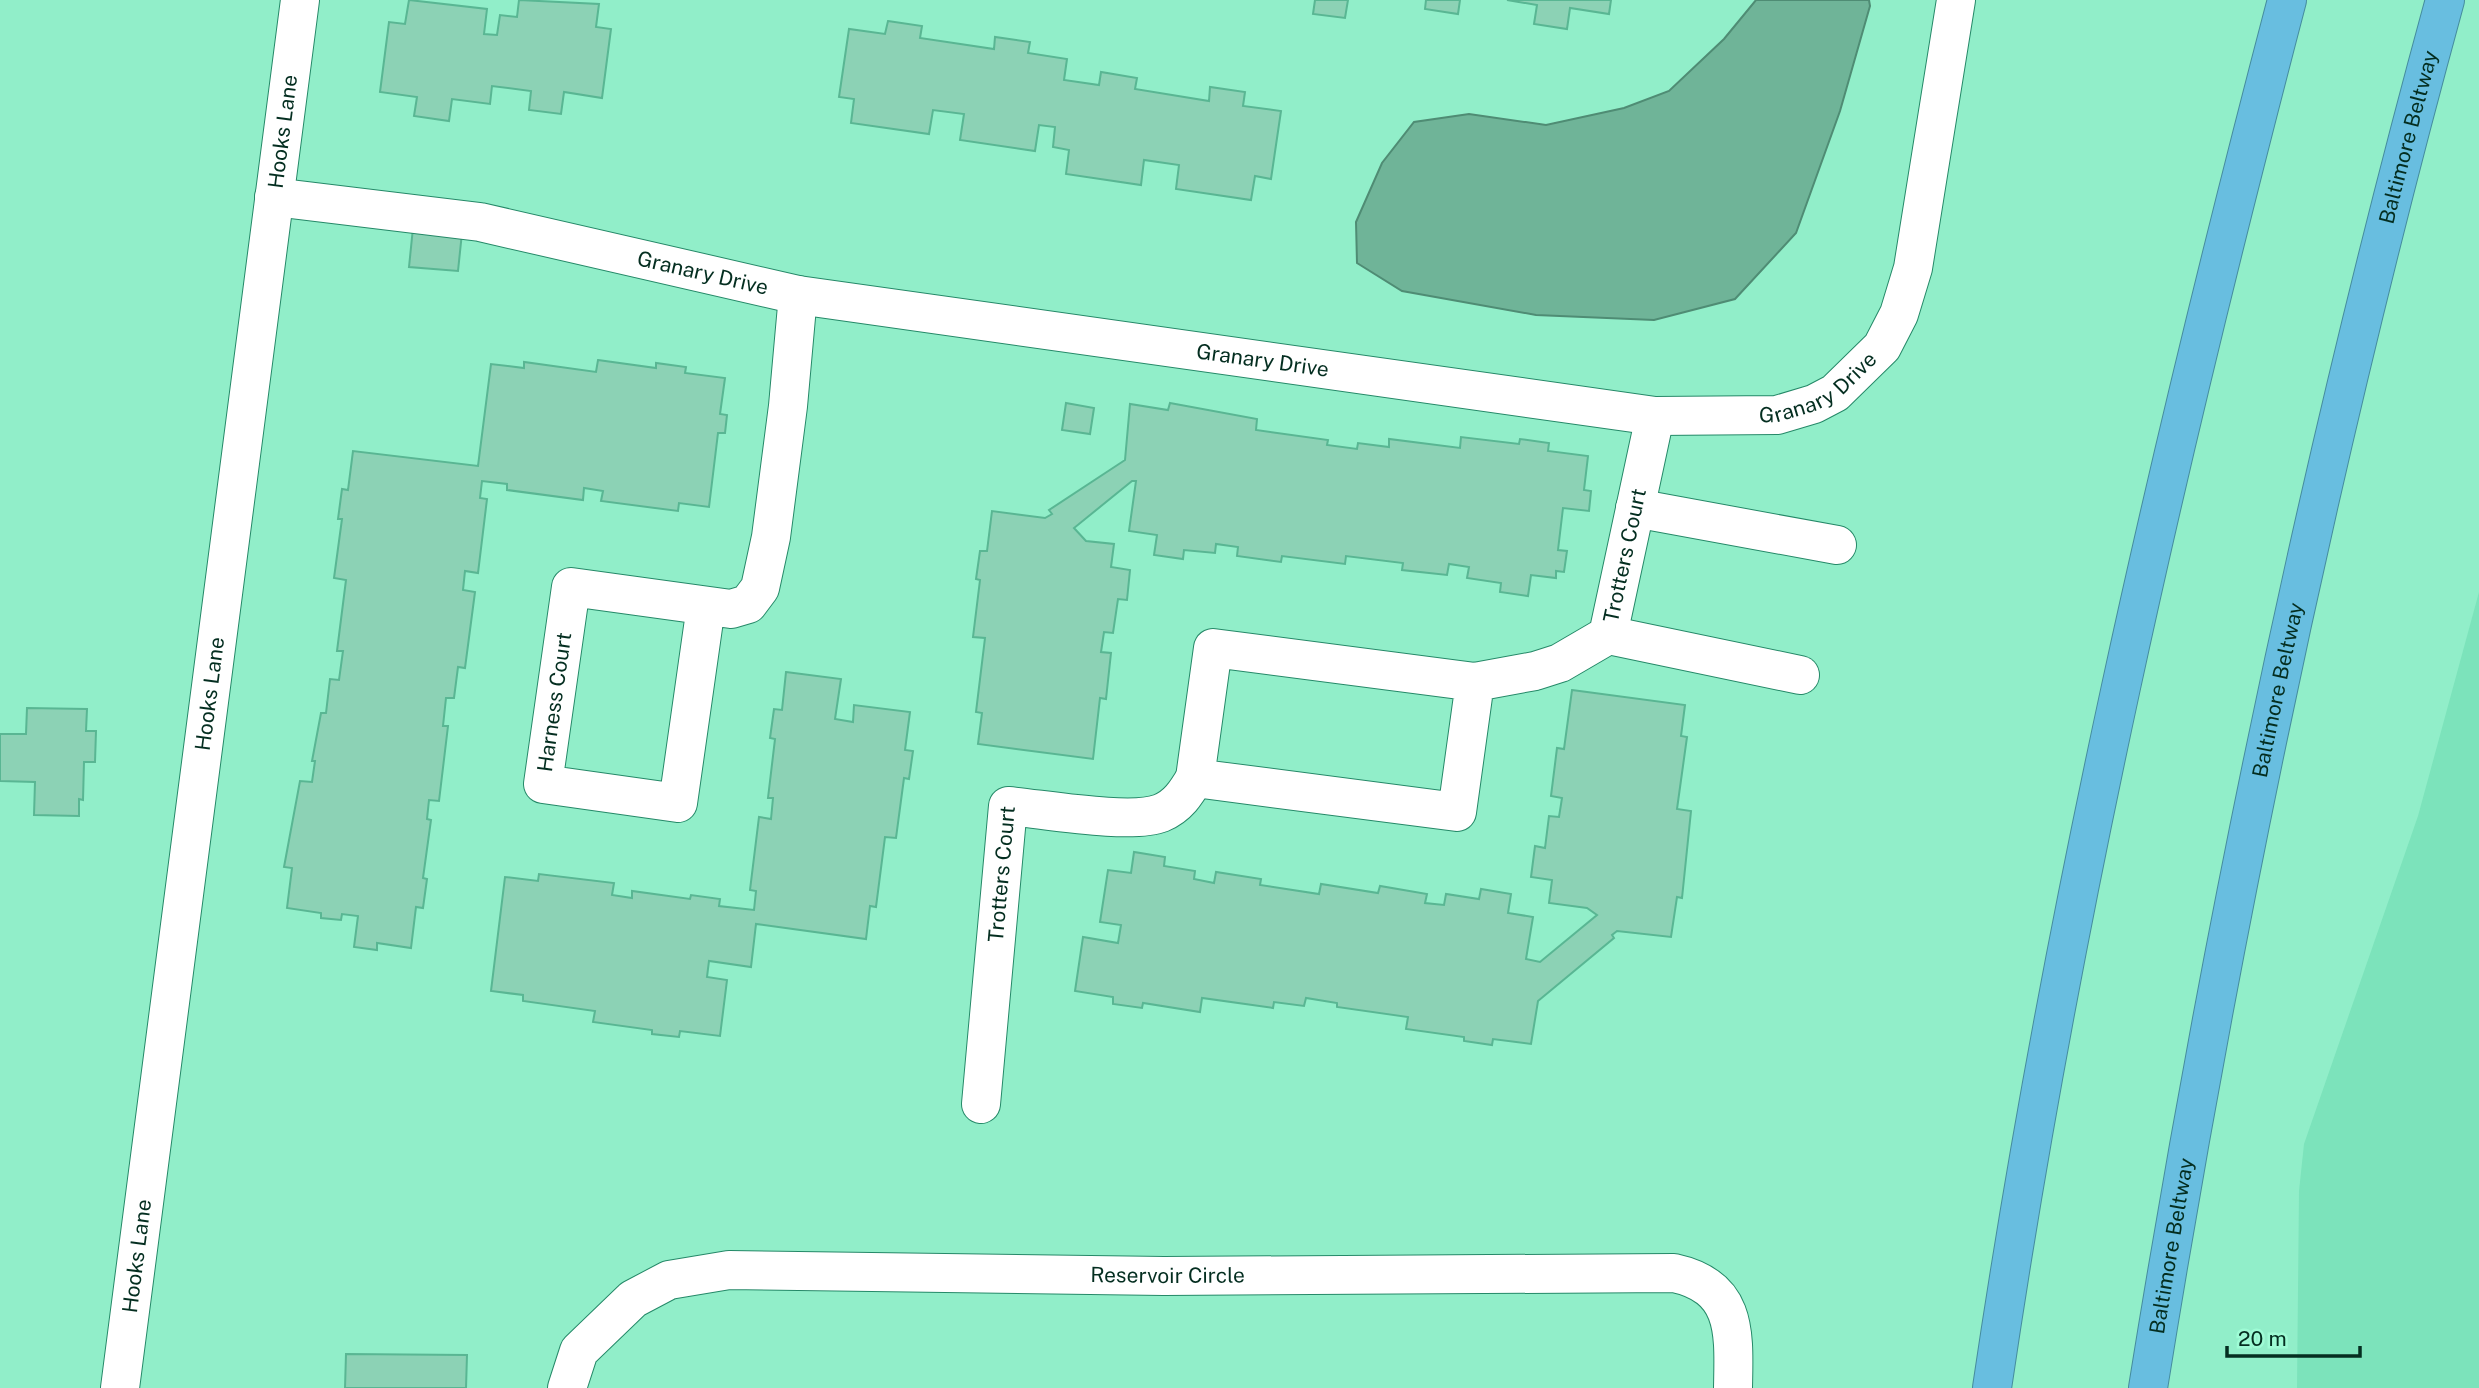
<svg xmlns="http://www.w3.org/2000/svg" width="2479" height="1388" font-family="'Public Sans',sans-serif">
<rect width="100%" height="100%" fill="#91eec9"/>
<polygon fill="#7ce3bb" points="2479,592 2479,1388 2297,1388 2299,1191 2304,1144 2418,816"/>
<polygon fill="#6fb498" stroke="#4f8c74" stroke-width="2" points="1756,0 1869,0 1870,6 1840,111 1796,233 1735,299 1654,320 1536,315 1402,291 1357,263 1356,222 1382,163 1414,122 1469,114 1546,125 1624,108 1669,91 1724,39"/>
<g fill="#8cd2b5" stroke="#59b693" stroke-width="2">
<polygon points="409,0 487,9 484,34 497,35 500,15 517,17 519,0 599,4 596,27 611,29 602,98 564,92 561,114 529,110 531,91 492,86 490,104 452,99 449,121 414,116 417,97 380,92 389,22 405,24"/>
<polygon points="1315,0 1348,0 1345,18 1313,14"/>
<polygon points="1426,0 1460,0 1458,14 1425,9"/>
<polygon points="1507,0 1611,0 1609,14 1570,8 1567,29 1534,24 1537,5"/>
<polygon points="888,21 922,26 920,38 994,49 995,37 1030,42 1028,53 1067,59 1064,80 1099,85 1101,72 1137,78 1135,89 1209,101 1210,87 1245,92 1243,106 1281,111 1271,179 1255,176 1251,200 1176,189 1179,165 1144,160 1141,185 1066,174 1069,150 1053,147 1055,127 1039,125 1035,151 960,140 964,114 933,110 929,134 851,123 854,99 839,97 849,29 885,34"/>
<polygon points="414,218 463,223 458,271 409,267"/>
<polygon points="598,360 656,368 656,363 686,367 685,373 725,378 720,414 727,415 725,433 718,433 709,507 679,503 678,511 601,501 603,491 584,488 583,500 507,490 507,484 482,481 480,498 487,499 478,573 465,571 463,590 475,592 465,668 458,667 454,698 446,698 443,726 448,726 439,801 429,800 427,819 431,820 423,878 427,879 423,908 416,907 411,948 377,943 377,950 354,947 358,916 342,914 341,920 321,918 321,913 287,908 292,868 284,867 300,781 312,782 315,761 312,761 321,713 326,713 330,679 339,680 343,651 337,651 346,580 334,578 342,519 338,519 342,489 348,490 353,451 478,466 491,364 524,368 524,362 596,372"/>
<polygon points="1066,403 1094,408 1090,434 1062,430"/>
<polygon points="1170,403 1257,419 1256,430 1328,440 1327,445 1357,449 1358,443 1389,447 1389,439 1460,448 1461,437 1519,444 1520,439 1549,443 1548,451 1588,456 1584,490 1591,491 1589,511 1563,508 1558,550 1567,551 1564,572 1556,571 1556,578 1531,575 1528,596 1500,592 1501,583 1467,578 1469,567 1449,564 1447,575 1402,570 1403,563 1346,556 1345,564 1282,556 1281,562 1237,556 1238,547 1216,544 1215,553 1184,550 1183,559 1154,555 1157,535 1129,531 1136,481 1132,481 1074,528 1086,541 1114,544 1111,567 1130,570 1127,600 1118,599 1113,633 1104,632 1101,652 1111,653 1106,699 1100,698 1093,759 978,744 982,713 976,712 985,638 973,637 980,580 976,579 980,551 987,551 992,511 1045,518 1052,514 1049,510 1125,460 1130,404 1168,410"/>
<polygon points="786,672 841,679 835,719 853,722 854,705 910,712 905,750 913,751 909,779 904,778 896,838 885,837 876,907 870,906 866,939 756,924 751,967 709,961 707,977 727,980 720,1036 680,1031 679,1037 652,1034 652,1030 593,1022 595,1011 523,1001 523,995 491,991 505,877 538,881 539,874 614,883 612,895 632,898 632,891 690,899 691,895 720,899 719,906 754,910 756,891 750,890 759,817 771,819 773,798 768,798 775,739 770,738 774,709 782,710"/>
<polygon points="1572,690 1685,705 1681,736 1687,737 1677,809 1691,811 1682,898 1677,897 1671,937 1617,931 1612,935 1614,938 1538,1001 1531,1044 1493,1039 1492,1045 1464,1041 1464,1037 1406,1029 1408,1017 1337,1007 1337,1003 1306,998 1304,1006 1274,1002 1273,1008 1202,998 1200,1012 1143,1003 1142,1008 1113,1004 1113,997 1075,991 1083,937 1118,943 1121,925 1100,922 1108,870 1131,873 1134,852 1165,857 1164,866 1195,871 1194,879 1214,883 1216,872 1261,879 1260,885 1319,894 1321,884 1378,893 1380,886 1427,894 1425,903 1444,905 1446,894 1479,899 1481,889 1511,894 1508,913 1533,917 1526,959 1540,962 1597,915 1587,908 1549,903 1552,880 1531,877 1535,846 1545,848 1549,816 1559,817 1562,798 1551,796 1557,748 1564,749"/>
<polygon points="27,708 87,709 86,731 96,731 95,762 84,762 83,800 79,799 79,816 34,815 35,782 0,781 0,734 26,734"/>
<polygon points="346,1354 467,1355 466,1388 345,1388"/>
</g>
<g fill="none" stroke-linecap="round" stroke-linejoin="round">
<defs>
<g id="minor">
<path id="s1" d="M274 197 480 222 798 295 1655 416 1777 415 1814 404 1835 393 1882 347 1899 314 1913 268 1956 0"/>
<polyline points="1635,508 1837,545"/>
<path id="s2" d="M706 606 678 803 543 784 571 587 731 609 748 604 760 588 771 537 788 406 798 295"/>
<polyline points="1608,635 1800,675"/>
<path id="s3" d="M1475 682 1213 648 1195 778 1457 812 1475 682 1535 671 1560 663 1608 635 1655 416"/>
<path id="s4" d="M981 1104 1008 806C1043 809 1131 825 1161 813 1178 806 1186 793 1195 778"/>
<path id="s5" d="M120 1388 300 0"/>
<path id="s6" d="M567 1388 579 1351 633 1299 669 1280 729 1270 1164 1276 1674 1273C1738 1287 1734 1333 1733 1388"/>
</g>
<g id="highway">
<path d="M1992 1388C2061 920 2167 457 2287 0"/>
<path id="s7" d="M2148 1388C2223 922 2320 456 2445 0"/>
</g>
</defs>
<use href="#minor" stroke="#258968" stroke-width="40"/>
<use href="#highway" stroke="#458c9d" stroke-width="40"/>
<use href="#minor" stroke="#fff" stroke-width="38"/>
<use href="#highway" stroke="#68bee0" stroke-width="38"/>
</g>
<g text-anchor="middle" stroke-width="5" stroke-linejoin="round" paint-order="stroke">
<g font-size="21" fill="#042e20" stroke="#9efbd5">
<text dy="7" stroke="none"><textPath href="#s5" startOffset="1267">Hooks Lane</textPath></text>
<text dy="7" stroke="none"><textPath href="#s7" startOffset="1278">Baltimore Beltway</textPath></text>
<text dy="7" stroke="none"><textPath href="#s1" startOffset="436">Granary Drive</textPath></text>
<text dy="7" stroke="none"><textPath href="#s1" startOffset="1003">Granary Drive</textPath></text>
<text dy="7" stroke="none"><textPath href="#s1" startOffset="1570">Granary Drive</textPath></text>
<text dy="7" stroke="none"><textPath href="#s3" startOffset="1015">Trotters Court</textPath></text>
<text dy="7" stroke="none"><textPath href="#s7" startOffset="710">Baltimore Beltway</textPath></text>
<text dy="7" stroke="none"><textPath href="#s5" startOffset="700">Hooks Lane</textPath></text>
<text dy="7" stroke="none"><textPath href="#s2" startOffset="418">Harness Court</textPath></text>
<text dy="7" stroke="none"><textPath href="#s4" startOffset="231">Trotters Court</textPath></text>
<text dy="7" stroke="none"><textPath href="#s7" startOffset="144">Baltimore Beltway</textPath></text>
<text dy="7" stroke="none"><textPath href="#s5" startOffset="133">Hooks Lane</textPath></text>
<text dy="7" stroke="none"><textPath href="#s6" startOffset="654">Reservoir Circle</textPath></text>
</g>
</g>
<path d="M2227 1346v10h133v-10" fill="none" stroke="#042e20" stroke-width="3.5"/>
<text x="2238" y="1346" font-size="21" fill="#042e20" stroke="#9efbd5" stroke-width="5" paint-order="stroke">20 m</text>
</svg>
